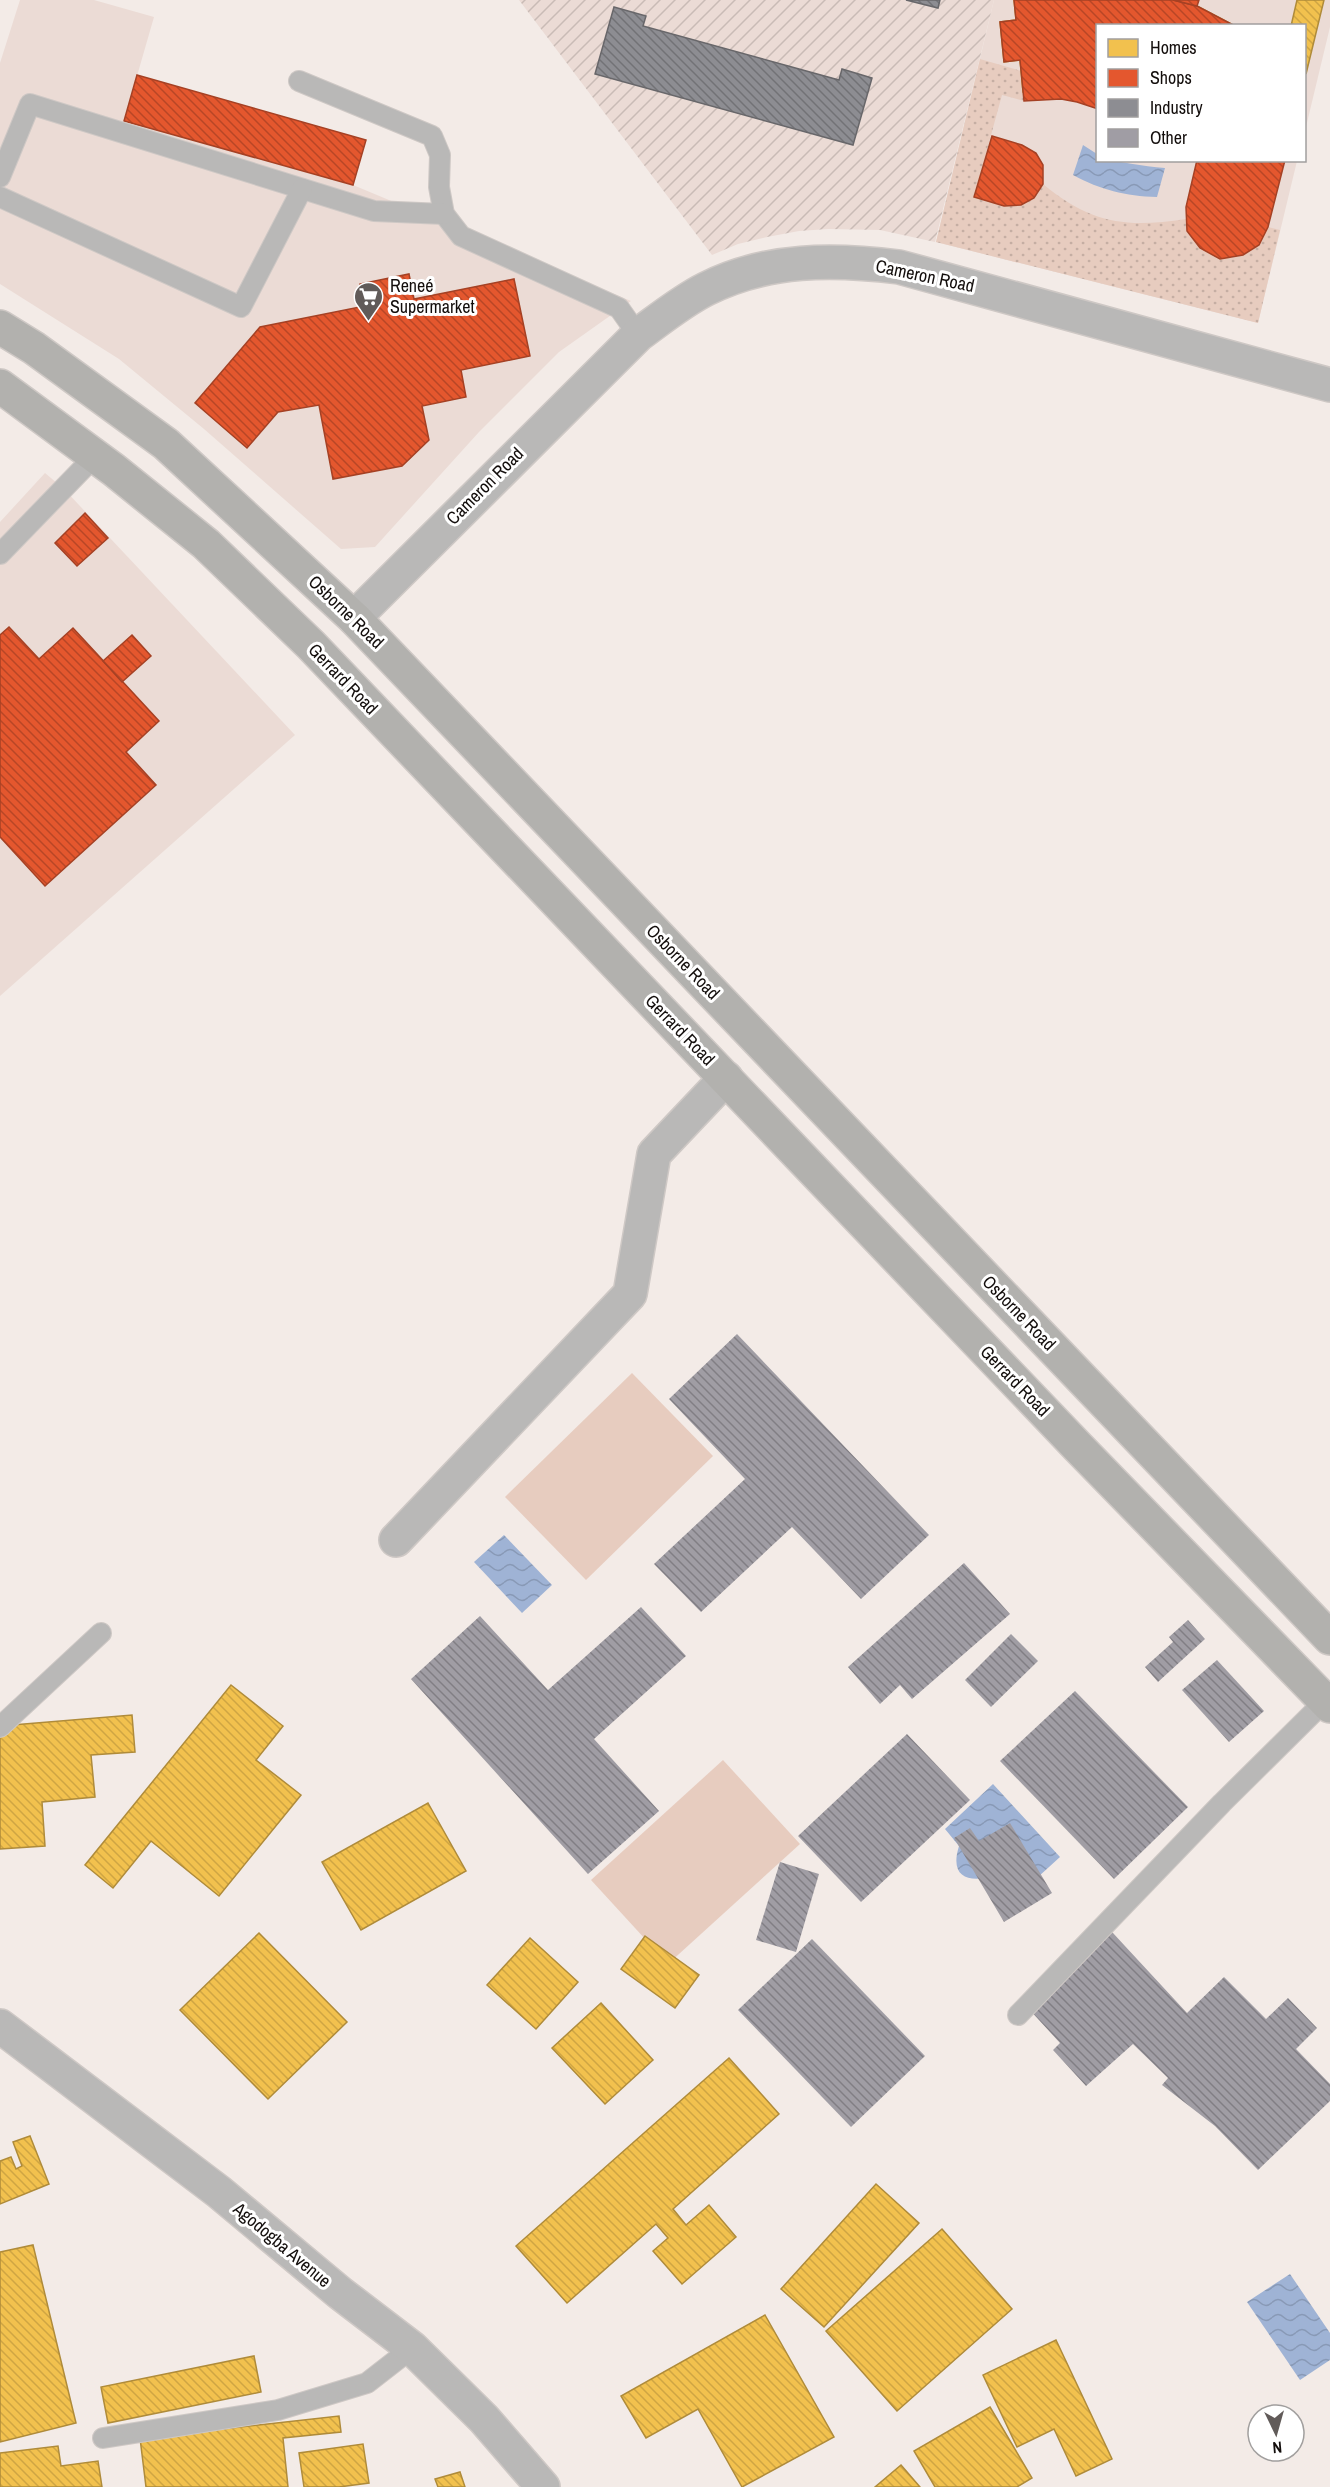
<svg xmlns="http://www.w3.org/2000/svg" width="1330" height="2487" font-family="'Archivo Narrow',sans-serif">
<defs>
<pattern id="industrial-furrows" width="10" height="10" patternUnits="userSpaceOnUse" patternTransform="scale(1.5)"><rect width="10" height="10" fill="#ebdbd5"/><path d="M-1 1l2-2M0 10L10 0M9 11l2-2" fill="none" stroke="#c9bbb6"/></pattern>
<pattern id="grass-dots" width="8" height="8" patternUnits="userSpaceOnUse" patternTransform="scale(1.5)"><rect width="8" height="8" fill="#e7ccbf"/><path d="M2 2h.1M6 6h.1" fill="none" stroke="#c5aea3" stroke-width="1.8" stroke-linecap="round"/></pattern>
<pattern id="water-waves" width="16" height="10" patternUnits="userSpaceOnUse" patternTransform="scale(1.5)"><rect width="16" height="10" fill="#9fb3d5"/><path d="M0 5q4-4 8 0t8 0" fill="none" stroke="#8899b6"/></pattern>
<pattern id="homes-back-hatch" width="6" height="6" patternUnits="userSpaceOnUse" patternTransform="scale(1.5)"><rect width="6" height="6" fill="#f2c14e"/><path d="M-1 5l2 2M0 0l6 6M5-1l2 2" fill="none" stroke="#cfa543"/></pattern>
<pattern id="shops-back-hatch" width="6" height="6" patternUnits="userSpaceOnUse" patternTransform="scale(1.5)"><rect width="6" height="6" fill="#e4572e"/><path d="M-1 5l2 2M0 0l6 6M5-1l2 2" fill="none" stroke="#b84626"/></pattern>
<pattern id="industry-back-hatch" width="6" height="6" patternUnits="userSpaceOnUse" patternTransform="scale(1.5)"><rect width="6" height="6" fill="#8d8d92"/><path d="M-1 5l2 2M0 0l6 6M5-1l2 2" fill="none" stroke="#727276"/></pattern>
<pattern id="building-back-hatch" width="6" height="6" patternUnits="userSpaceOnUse" patternTransform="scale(1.5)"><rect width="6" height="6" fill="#a09da4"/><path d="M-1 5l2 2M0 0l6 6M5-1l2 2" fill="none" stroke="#817e84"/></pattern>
</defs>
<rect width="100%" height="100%" fill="#f3ebe7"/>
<g fill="#ebdbd5">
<polygon points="20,0 94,0 154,17 124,121 353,185 631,301 559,352 479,432 375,547 341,549 204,429 119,359 0,284 0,63"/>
<polygon points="994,0 1330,0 1330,27 1305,131 1304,26 1098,26 1098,160 1297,161 1258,323 936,242"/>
<polygon points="45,473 64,489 295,735 0,996 0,522"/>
</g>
<polygon fill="url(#industrial-furrows)" points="519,0 994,0 935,242 880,230 828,229 799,231 767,237 738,244 712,255"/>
<path fill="url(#grass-dots)" d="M980 59 1021 71 1024 101 1002 95 974 197C1004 206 1024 215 1043 184 1091 224 1126 228 1186 219 1188 254 1235 272 1259 244 1263 240 1265 232 1268 227L1280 230 1258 323 936 242Z"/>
<g fill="#e7ccbf">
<polygon points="632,1373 713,1456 586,1580 505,1497"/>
<polygon points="723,1760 800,1844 668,1964 591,1880"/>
</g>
<g fill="url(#water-waves)">
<path d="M1083 145 1097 154 1098 160C1120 160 1142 167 1165 168L1157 197C1125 196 1101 190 1073 175Z"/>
<polygon points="504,1535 552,1585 522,1613 474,1562"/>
<path d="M993 1784 1060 1857 1015 1898 994 1876C969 1883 949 1878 959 1846L945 1829Z"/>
<polygon points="1290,2274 1330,2333 1330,2360 1300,2380 1247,2302"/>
</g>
<g fill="url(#homes-back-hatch)" stroke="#af8b3a" stroke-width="1.5">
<polygon points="1014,0 1173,0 1197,6 1235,26 1098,26 1098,99 1072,90 1023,92 1020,60 1004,62 1000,22 1016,20"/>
<polygon points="1297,0 1324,0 1306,74 1304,26 1291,26"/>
<polygon points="231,1685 283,1726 256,1760 301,1795 219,1896 151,1841 113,1888 85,1865"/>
<polygon points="132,1715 135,1752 91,1755 95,1797 42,1802 45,1846 0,1849 0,1726"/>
<polygon points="428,1803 466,1871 361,1930 322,1862"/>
<polygon points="259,1933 347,2022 268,2099 180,2010"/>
<polygon points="645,1936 699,1975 675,2008 621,1969"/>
<polygon points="530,1938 578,1982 536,2029 487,1985"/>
<polygon points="601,2003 653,2060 605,2104 552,2048"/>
<polygon points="729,2058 779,2114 673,2209 686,2225 709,2205 736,2237 682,2284 653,2251 668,2238 656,2224 567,2303 516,2246"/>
<polygon points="30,2136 49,2184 0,2204 0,2161 11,2157 16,2169 22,2166 13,2142"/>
<polygon points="876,2184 919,2223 824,2327 781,2289"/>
<polygon points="942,2229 1012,2309 897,2411 826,2331"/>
<polygon points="33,2245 76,2423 0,2442 0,2252"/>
<polygon points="765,2315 834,2437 742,2487 698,2409 646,2438 621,2396"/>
<polygon points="1056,2340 1112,2459 1076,2476 1054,2429 1017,2447 983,2375"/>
<polygon points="254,2356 261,2392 108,2423 101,2387"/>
<polygon points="990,2407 1032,2478 1017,2487 935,2487 914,2451"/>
<polygon points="339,2416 341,2432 283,2438 288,2487 146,2487 140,2438"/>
<polygon points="363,2444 369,2483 339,2487 304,2487 299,2453"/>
<polygon points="58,2446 61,2466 98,2461 102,2487 0,2487 0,2453"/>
<polygon points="901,2465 920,2487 875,2487"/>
<polygon points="460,2472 465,2487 438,2487 435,2479"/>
</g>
<g fill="url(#shops-back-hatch)" stroke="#a54124" stroke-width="1.5">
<polygon points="1014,0 1173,0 1197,6 1235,26 1098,26 1098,109 1077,102 1061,99 1024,101 1020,60 1004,62 1000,22 1016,20"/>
<polygon points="1173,0 1199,0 1197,6"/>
<polygon points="137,75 366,140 353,185 124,121"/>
<polygon points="992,136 1022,145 1036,153 1043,165 1043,184 1034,198 1021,205 1004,206 974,197"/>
<polygon points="1197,160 1285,160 1268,227 1259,245 1243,255 1220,259 1200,248 1187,231 1186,207"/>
<polygon points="409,274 414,299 514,279 530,356 461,370 466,397 422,406 429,440 402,466 333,479 319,405 278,412 247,448 195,403 260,327 365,306 360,284"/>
<polygon points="85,513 108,538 77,566 55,543"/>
<polygon points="9,627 39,659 73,628 159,721 126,752 156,785 45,886 0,837 0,635"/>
<polygon points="132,635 151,656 122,682 103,661"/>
</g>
<g fill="url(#industry-back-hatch)" stroke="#68676a" stroke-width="1.5">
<polygon points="906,0 940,0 938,8"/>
<polygon points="614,7 646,16 643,26 839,80 842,69 872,78 853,145 595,74"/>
</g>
<g fill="url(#building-back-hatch)">
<polygon points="737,1334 929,1535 861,1599 792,1527 701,1612 654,1564 745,1479 669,1399"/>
<polygon points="964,1563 1010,1614 912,1699 900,1685 880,1704 848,1667"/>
<polygon points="641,1607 686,1656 594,1739 659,1811 588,1874 411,1679 480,1616 548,1690"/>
<polygon points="1188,1620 1205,1639 1158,1682 1145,1667 1173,1642 1169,1637"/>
<polygon points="1011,1634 1038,1661 991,1707 965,1680"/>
<polygon points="1217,1660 1264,1711 1229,1742 1182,1690"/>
<polygon points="1075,1691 1188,1807 1114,1879 1000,1761"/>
<polygon points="907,1734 970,1800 861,1902 798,1836"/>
<polygon points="1010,1823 1052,1893 1004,1922 954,1838 970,1828 979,1841"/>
<polygon points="780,1862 819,1874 796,1952 756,1940"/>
<polygon points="1112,1932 1187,2013 1224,1977 1266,2019 1288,1998 1317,2028 1296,2049 1330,2084 1330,2101 1258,2170 1215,2126 1162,2085 1168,2078 1133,2044 1086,2086 1053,2050 1060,2043 1028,2008"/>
<polygon points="812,1939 925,2056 851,2127 738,2010"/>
</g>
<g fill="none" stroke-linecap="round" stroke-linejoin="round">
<defs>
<g id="service">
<polyline points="299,81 432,136 440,155 439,187 444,214 461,236 619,308 638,335"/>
<polyline points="0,177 30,104 374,211 444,214"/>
<polyline points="0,197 241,307 302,189"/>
<polyline points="0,554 95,456"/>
<polyline points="0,1727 101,1633"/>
<polyline points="1018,2015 1222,1803 1325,1701"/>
<polyline points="103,2438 278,2410 367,2383 412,2348"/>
</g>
<g id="minor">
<path d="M354 618 638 335C660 319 682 301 706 289 767 258 834 259 899 267L1330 385"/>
<polyline points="396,1540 630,1294 654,1154 726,1078"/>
<polyline points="0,2026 219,2192 340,2293 412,2348 484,2419 543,2487"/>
</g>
<g id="primary">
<polyline points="0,327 34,348 166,444 354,618 1330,1638"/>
<polyline points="0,386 114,470 206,544 311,645 1077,1446 1330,1706"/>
</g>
</defs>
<use href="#service" stroke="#cec8c5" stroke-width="22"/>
<use href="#minor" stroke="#cec8c5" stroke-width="36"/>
<use href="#primary" stroke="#cec8c5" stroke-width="36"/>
<use href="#service" stroke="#b9b8b7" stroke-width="20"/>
<use href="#minor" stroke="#b9b8b7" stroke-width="33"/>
<use href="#primary" stroke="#b2b1ae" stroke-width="33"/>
</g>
<defs>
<symbol id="supermarket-pin" viewBox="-11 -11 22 30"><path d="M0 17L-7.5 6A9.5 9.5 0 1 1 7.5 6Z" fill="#615b59" stroke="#fff"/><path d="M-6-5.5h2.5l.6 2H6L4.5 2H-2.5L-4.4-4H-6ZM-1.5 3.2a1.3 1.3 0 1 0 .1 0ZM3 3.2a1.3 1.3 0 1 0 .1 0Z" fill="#fff"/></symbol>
</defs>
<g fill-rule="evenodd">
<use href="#supermarket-pin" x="352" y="280" width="33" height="45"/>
</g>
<g text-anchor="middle" stroke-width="6" stroke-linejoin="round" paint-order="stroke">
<g font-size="18" fill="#130e0c" stroke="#fff">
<text transform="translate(925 276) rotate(12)" y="6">Cameron Road</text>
<text transform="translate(485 486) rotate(-45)" y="6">Cameron Road</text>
<text transform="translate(346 612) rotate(44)" y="6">Osborne Road</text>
<text transform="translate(343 679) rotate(46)" y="6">Gerrard Road</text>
<text transform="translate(683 962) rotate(46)" y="6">Osborne Road</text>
<text transform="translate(680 1030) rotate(46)" y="6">Gerrard Road</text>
<text transform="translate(1019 1313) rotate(46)" y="6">Osborne Road</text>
<text transform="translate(1015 1381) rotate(46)" y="6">Gerrard Road</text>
<text transform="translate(282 2245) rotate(40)" y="6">Agodogba Avenue</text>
</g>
<g font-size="18" fill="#130e0c" stroke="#fff" text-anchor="start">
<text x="390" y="292">Reneé<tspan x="390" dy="21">Supermarket</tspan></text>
</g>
</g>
<rect x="1096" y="24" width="210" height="138" fill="#ffffff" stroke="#a19f9e" stroke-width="1.5"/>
<rect x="1108" y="39" width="30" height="18" fill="#f2c14e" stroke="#a19f9e" stroke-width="1.5"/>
<text x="1150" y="54" font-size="18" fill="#130e0c">Homes</text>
<rect x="1108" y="69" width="30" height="18" fill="#e4572e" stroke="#a19f9e" stroke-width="1.5"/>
<text x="1150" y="84" font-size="18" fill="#130e0c">Shops</text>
<rect x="1108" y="99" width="30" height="18" fill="#8d8d92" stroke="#a19f9e" stroke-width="1.5"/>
<text x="1150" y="114" font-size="18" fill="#130e0c">Industry</text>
<rect x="1108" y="129" width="30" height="18" fill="#a09da4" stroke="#a19f9e" stroke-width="1.5"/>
<text x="1150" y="144" font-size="18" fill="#130e0c">Other</text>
<g transform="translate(1276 2433) rotate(175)"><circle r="28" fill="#ffffff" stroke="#a19f9e" stroke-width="1.5"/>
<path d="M0-4.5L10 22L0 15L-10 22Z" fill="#615b59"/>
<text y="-9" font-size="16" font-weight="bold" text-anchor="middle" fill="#130e0c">N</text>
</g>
</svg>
